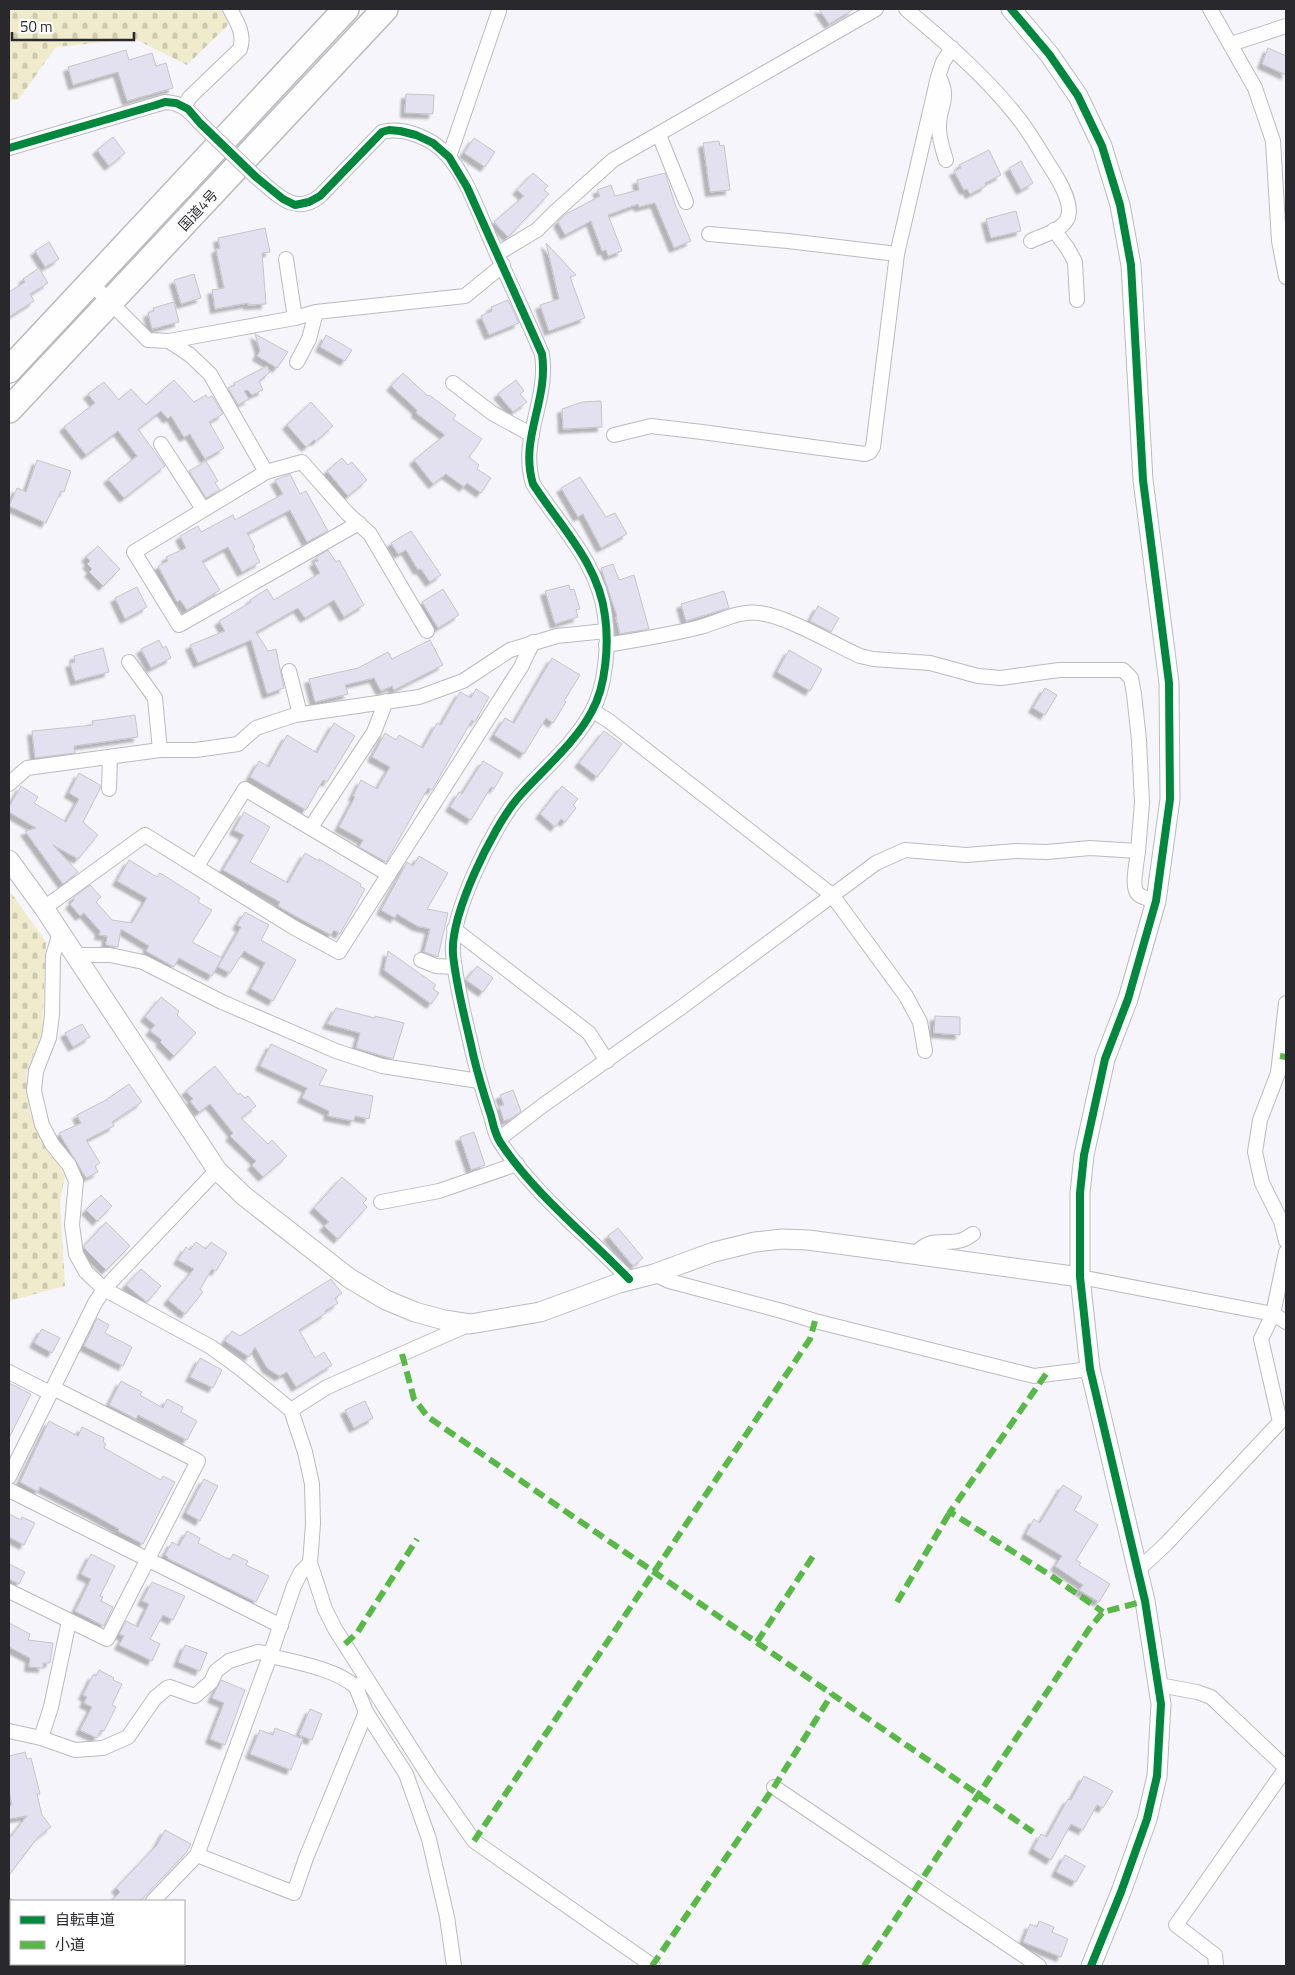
<svg xmlns="http://www.w3.org/2000/svg" width="1295" height="1975" font-family="'Titillium Web','Noto Sans JP',sans-serif">
<defs>
<pattern id="cemetery-stones" width="16" height="16" patternUnits="userSpaceOnUse" patternTransform="scale(1.25)"><rect width="16" height="16" fill="#f0ebcd"/><path d="M2 7V4a2 2 0 0 1 4 0v3zM10 15v-3a2 2 0 0 1 4 0v3z" fill="#cecab0"/></pattern>
<filter id="shadow"><feDropShadow dx="-4.5" dy="4.5" stdDeviation="1" flood-color="#0004"/></filter>
</defs>
<rect width="100%" height="100%" fill="#f6f5fb"/>
<g fill="url(#cemetery-stones)">
<polygon points="9,9 238,9 226,27 187,65 135,39 56,47 18,100 9,100"/>
<polygon points="9,890 46,942 42,1033 26,1074 30,1113 65,1176 60,1202 65,1286 9,1301"/>
</g>
<g fill="#e3e0ef" stroke="#c6c5ca" filter="url(#shadow)">
<polygon points="819,9 854,9 829,24"/>
<polygon points="1268,48 1286,56 1286,75 1262,64"/>
<polygon points="126,50 129,60 152,53 156,66 166,63 173,88 127,101 118,72 73,85 68,67"/>
<polygon points="406,94 434,95 433,114 405,113"/>
<polygon points="113,137 125,153 109,166 97,150"/>
<polygon points="474,138 495,152 485,167 464,153"/>
<polygon points="719,141 720,146 724,145 730,190 710,192 703,143"/>
<polygon points="989,150 1001,175 985,183 986,186 970,194 967,189 964,190 954,171 961,168 959,165"/>
<polygon points="1021,161 1033,183 1021,190 1009,168"/>
<polygon points="533,173 548,186 544,190 549,194 508,237 494,222 524,196 517,190"/>
<polygon points="665,173 675,204 691,241 674,248 655,203 639,207 638,204 608,215 622,251 608,256 606,250 602,251 591,221 565,235 558,222 566,214 600,196 597,190 611,185 615,196 639,190 637,180"/>
<polygon points="1016,211 1021,231 991,238 986,219"/>
<polygon points="265,228 270,252 262,253 266,304 248,305 248,303 215,309 212,290 224,288 216,249 220,248 218,238"/>
<polygon points="49,242 59,259 45,267 35,251"/>
<polygon points="546,243 576,275 570,277 585,318 549,331 540,305 559,299"/>
<polygon points="39,268 48,283 30,294 34,301 9,317 9,292 25,282 23,279"/>
<polygon points="194,274 201,298 181,304 174,280"/>
<polygon points="508,300 519,323 489,335 481,316 492,311 491,307"/>
<polygon points="174,302 179,322 152,329 148,313 154,311 153,308"/>
<polygon points="255,334 288,352 277,368 257,356 260,351"/>
<polygon points="326,335 352,350 345,361 320,347"/>
<polygon points="267,366 270,372 259,381 263,390 252,395 247,390 244,391 249,399 238,405 228,388 235,385 234,383"/>
<polygon points="403,373 428,396 429,395 456,415 453,419 482,439 469,457 479,465 477,469 491,478 481,493 467,483 464,487 446,474 433,484 414,460 445,435 416,413 417,410 391,386"/>
<polygon points="174,380 194,402 206,395 208,398 212,396 223,414 209,422 224,448 205,459 190,434 184,437 171,416 168,419 161,411 138,429 165,466 124,498 108,479 137,456 118,431 86,455 64,427 95,403 88,394 104,382 119,400 131,389 146,405"/>
<polygon points="516,380 524,391 520,394 527,402 513,412 498,394"/>
<polygon points="601,401 602,427 563,429 562,409 582,402"/>
<polygon points="311,402 333,426 316,441 314,440 306,447 287,425"/>
<polygon points="342,458 348,465 352,462 367,480 348,496 327,471"/>
<polygon points="37,460 71,471 64,492 61,491 46,523 9,506 17,488 26,492"/>
<polygon points="206,461 218,481 215,483 220,490 206,498 189,471"/>
<polygon points="290,474 300,494 306,491 328,531 307,542 290,510 247,533 255,547 253,548 260,562 242,572 228,547 202,561 220,590 187,610 180,600 177,602 158,566 168,561 166,557 186,548 180,536 198,526 201,532 233,515 235,520 283,494 275,480"/>
<polygon points="580,477 606,517 615,513 627,534 601,548 583,514 578,517 561,488"/>
<polygon points="411,531 441,575 430,582 421,569 418,570 406,550 398,554 391,543"/>
<polygon points="98,546 120,569 103,586 89,572 92,569 87,564 90,561 86,557"/>
<polygon points="328,550 336,562 339,560 364,605 344,617 334,600 305,618 298,608 256,632 268,651 276,649 284,688 267,694 251,640 198,663 190,645 225,631 219,621 251,602 250,600 267,589 274,600 320,573 314,562 318,561 316,557"/>
<polygon points="613,564 619,580 634,575 649,629 620,634 616,617 617,616 601,568"/>
<polygon points="569,585 570,590 574,589 580,609 576,610 578,617 555,624 545,591"/>
<polygon points="137,587 147,607 125,619 115,598"/>
<polygon points="443,589 459,615 438,628 422,602"/>
<polygon points="724,591 729,608 686,621 681,604"/>
<polygon points="818,606 839,618 831,632 810,621"/>
<polygon points="159,640 163,648 166,646 171,658 151,668 141,649"/>
<polygon points="430,640 443,665 394,690 392,686 381,691 374,678 345,685 348,694 315,702 309,679 358,668 388,652 392,659"/>
<polygon points="103,648 109,672 75,681 70,663 75,662 74,656"/>
<polygon points="789,650 822,669 810,691 777,672"/>
<polygon points="552,658 580,675 564,701 566,702 553,723 546,718 524,754 494,735 505,718 514,723"/>
<polygon points="1045,688 1057,695 1045,715 1033,708"/>
<polygon points="476,689 489,697 475,722 472,720 432,790 428,788 386,862 359,847 363,840 339,827 355,797 353,796 361,780 377,789 390,767 372,757 385,733 396,740 399,735 423,748 437,723 441,725 460,692 471,698"/>
<polygon points="135,715 138,737 74,746 75,753 35,758 32,731 93,725 92,721"/>
<polygon points="334,723 355,736 327,782 323,780 306,810 250,777 259,761 269,767 287,735 317,753"/>
<polygon points="604,731 622,744 597,777 579,763"/>
<polygon points="483,761 503,773 494,789 491,787 471,820 450,807 459,792 462,794"/>
<polygon points="79,773 100,785 100,789 83,822 98,835 78,859 53,845 78,872 63,884 25,831 36,828 9,812 9,807 21,786 38,797 34,803 66,822 79,799 69,793"/>
<polygon points="562,786 578,799 573,805 576,808 565,822 561,819 555,827 540,814"/>
<polygon points="244,812 270,827 250,862 288,883 305,853 319,861 319,859 361,884 360,886 365,889 340,934 334,930 331,935 297,917 278,906 280,902 223,870 244,835 234,830"/>
<polygon points="419,856 448,873 427,909 448,913 438,957 424,952 430,929 417,926 397,914 395,918 381,910 407,862 413,866"/>
<polygon points="129,860 157,877 160,873 200,898 198,902 212,910 192,942 222,958 212,976 179,958 174,967 146,951 149,946 121,929 118,947 106,945 107,936 99,935 100,931 84,913 80,916 70,904 74,900 73,898 90,885 101,897 96,902 112,920 132,923 147,898 117,881"/>
<polygon points="245,912 269,925 261,940 296,960 273,1001 251,989 265,963 244,951 230,973 218,967 241,927 237,925"/>
<polygon points="388,951 436,985 433,989 439,993 431,1004 384,970"/>
<polygon points="477,966 493,978 483,992 466,980"/>
<polygon points="161,997 179,1011 177,1015 196,1033 174,1056 160,1042 162,1040 150,1031 155,1025 145,1017"/>
<polygon points="336,1008 375,1018 375,1016 404,1023 393,1059 356,1048 360,1033 327,1024"/>
<polygon points="935,1016 960,1017 960,1035 934,1033"/>
<polygon points="82,1024 90,1037 73,1047 65,1033"/>
<polygon points="271,1044 327,1070 319,1085 373,1096 369,1119 355,1116 354,1121 328,1116 329,1111 302,1098 307,1088 260,1066"/>
<polygon points="215,1066 238,1095 240,1093 245,1098 248,1096 256,1106 241,1118 268,1144 272,1140 287,1156 263,1177 252,1165 256,1161 230,1136 233,1133 210,1104 199,1112 190,1101 193,1099 186,1091"/>
<polygon points="129,1084 142,1102 112,1122 114,1126 86,1140 100,1163 95,1166 98,1172 86,1178 59,1133 81,1123 77,1115 106,1100"/>
<polygon points="513,1090 521,1111 512,1118 504,1121 499,1106 504,1105 500,1095"/>
<polygon points="474,1132 485,1165 471,1170 460,1137"/>
<polygon points="342,1177 367,1199 363,1203 367,1207 338,1239 324,1226 329,1222 314,1208"/>
<polygon points="101,1195 112,1206 97,1221 86,1210"/>
<polygon points="106,1222 130,1246 106,1270 84,1248 84,1246"/>
<polygon points="618,1228 643,1258 633,1266 608,1236"/>
<polygon points="196,1242 206,1249 211,1242 227,1253 216,1271 212,1269 200,1289 203,1292 185,1314 168,1300 194,1269 178,1260 186,1247 190,1250"/>
<polygon points="141,1269 161,1286 147,1302 126,1285"/>
<polygon points="331,1279 342,1293 335,1298 338,1303 325,1311 326,1313 299,1330 315,1358 324,1352 332,1365 296,1387 287,1372 279,1376 267,1368 255,1347 249,1357 225,1341 232,1331 240,1336"/>
<polygon points="97,1318 109,1325 105,1333 132,1347 123,1366 84,1346"/>
<polygon points="42,1329 60,1338 52,1353 34,1343"/>
<polygon points="200,1358 222,1370 213,1388 190,1377"/>
<polygon points="121,1381 142,1392 140,1395 163,1408 167,1399 183,1407 181,1412 197,1421 187,1440 138,1415 136,1419 109,1405"/>
<polygon points="9,1383 31,1394 9,1438"/>
<polygon points="365,1401 373,1418 354,1428 345,1410"/>
<polygon points="49,1421 78,1436 82,1427 104,1438 103,1442 106,1444 104,1448 161,1480 163,1476 175,1482 143,1544 118,1531 119,1529 94,1515 40,1487 38,1492 20,1482"/>
<polygon points="204,1479 218,1486 200,1521 186,1513"/>
<polygon points="1063,1485 1082,1497 1074,1510 1098,1525 1076,1560 1081,1563 1079,1565 1110,1584 1099,1602 1079,1590 1083,1585 1055,1566 1062,1556 1026,1534 1034,1519 1040,1523"/>
<polygon points="9,1514 21,1520 22,1517 35,1523 24,1545 9,1537"/>
<polygon points="187,1531 200,1538 198,1543 230,1560 233,1554 248,1561 246,1565 269,1576 256,1602 167,1558 168,1557 165,1555 172,1542 179,1546"/>
<polygon points="91,1554 115,1566 100,1596 103,1597 101,1601 113,1607 104,1626 75,1611 91,1579 81,1574"/>
<polygon points="9,1564 25,1572 19,1584 9,1579"/>
<polygon points="152,1582 185,1596 173,1620 163,1615 150,1639 160,1644 152,1661 119,1645 124,1636 119,1634 126,1621 138,1627 149,1604 142,1601"/>
<polygon points="9,1623 30,1634 28,1640 53,1643 50,1663 43,1663 43,1668 29,1667 30,1658 9,1647"/>
<polygon points="185,1645 207,1653 200,1671 178,1662"/>
<polygon points="99,1670 114,1678 113,1680 122,1684 112,1705 116,1707 104,1731 101,1730 97,1738 80,1730 92,1707 84,1703 87,1697 83,1695 93,1675 96,1676"/>
<polygon points="221,1680 245,1690 225,1745 210,1739 224,1703 212,1698"/>
<polygon points="310,1709 322,1714 312,1740 299,1735"/>
<polygon points="275,1728 303,1739 291,1770 250,1754 260,1730 273,1735"/>
<polygon points="25,1752 27,1759 31,1758 40,1794 37,1794 42,1815 51,1827 38,1837 9,1875 9,1839 27,1816 9,1819 9,1806 12,1805 9,1790 9,1756"/>
<polygon points="1084,1776 1113,1791 1103,1808 1097,1805 1083,1830 1071,1824 1051,1860 1033,1849 1041,1834 1047,1837 1068,1799 1071,1800"/>
<polygon points="165,1830 191,1844 186,1853 140,1901 111,1901 120,1892 116,1888 157,1845"/>
<polygon points="1065,1855 1085,1866 1076,1882 1056,1872"/>
<polygon points="1039,1921 1054,1927 1052,1932 1068,1939 1061,1957 1023,1942 1030,1924 1037,1927"/>
</g>
<g fill="none" stroke-linecap="round" stroke-linejoin="round">
<defs>
<g id="street">
<path d="M906 9C945 42 983 74 1015 114 1028 129 1038 148 1049 165 1057 177 1073 202 1068 217 1064 230 1043 235 1031 241"/>
<polyline points="1210,9 1255,88 1273,141 1279,241 1286,277"/>
<polyline points="1231,44 1286,26"/>
<path d="M939 77C951 100 938 107 939 128 939 139 943 150 946 160"/>
<path d="M184 106 190 97 240 49C245 34 237 22 230 9"/>
<polyline points="659,135 686,202"/>
<path d="M9 148 165 102C183 103 189 111 200 123"/>
<polyline points="449,157 499,11"/>
<path d="M256 177C276 193 294 217 320 196L382 132C404 126 433 139 447 155 466 176 478 211 489 236 506 275 525 314 542 354 549 401 519 438 533 484 560 526 599 564 605 616 609 644 606 686 592 711 574 745 542 770 517 799 492 829 450 915 453 954 456 987 466 1021 473 1054 478 1075 484 1095 491 1116 493 1124 495 1134 500 1142 535 1195 586 1234 629 1279"/>
<polyline points="1054,230 1068,249 1075,262 1077,300"/>
<polyline points="709,234 788,241 897,254"/>
<polyline points="497,254 537,230 555,212 613,160 876,9"/>
<polyline points="286,259 295,318"/>
<polyline points="90,282 148,340 169,341 295,318 316,312 465,296 503,265"/>
<polyline points="169,341 190,355 210,374 266,472"/>
<polyline points="297,362 309,339 316,312"/>
<polyline points="453,383 492,413 532,435"/>
<polyline points="614,435 651,426 702,432 865,454 870,452 873,447 897,254 938,77 943,62 952,48"/>
<polyline points="161,444 203,509"/>
<polyline points="359,523 179,625 134,552 266,472 302,462 347,513 370,534 427,631"/>
<path d="M606 645C637 640 669 635 700 627 719 622 739 610 759 613 789 617 831 643 860 656L873 659 930 663 978 676 1001 678 1059 670H1123L1131 678 1134 694 1139 740 1142 803 1138 851"/>
<polyline points="129,662 155,698 160,750"/>
<polyline points="289,671 300,714"/>
<polyline points="593,711 609,721 832,895 906,996 920,1022 925,1051"/>
<polyline points="9,784 27,768 160,750 196,750 238,744 256,728 295,715 419,697 463,681 510,650 557,636 606,631"/>
<polyline points="109,789 110,757"/>
<polyline points="311,827 374,732 386,701"/>
<polyline points="197,866 245,789 388,874"/>
<polyline points="44,908 145,835 293,927 339,952 521,667 533,642"/>
<polyline points="454,929 589,1033 607,1061"/>
<polyline points="60,932 53,956 52,1015 49,1038 36,1071 34,1091 42,1125 52,1144 69,1165 76,1181 72,1225 76,1254 86,1272 104,1289 211,1347 241,1369 291,1410 305,1452 312,1484 313,1524 310,1563 325,1609 335,1629 430,1778 474,1841 653,1966"/>
<polyline points="75,955 110,955 143,962 222,1002 336,1051 382,1066 479,1081"/>
<polyline points="421,960 436,966 455,967"/>
<polyline points="1286,1003 1278,1073 1260,1120 1255,1152 1262,1183 1281,1221 1286,1241"/>
<path d="M499 1139 542 1106 679 1009 876 863 905 850 966 855 1016 851 1047 852 1090 848 1138 851C1137 861 1131 888 1138 894 1142 898 1151 899 1156 901"/>
<polyline points="381,1202 439,1191 517,1164"/>
<path d="M915 1255C930 1235 945 1246 962 1240 966 1239 969 1236 973 1234"/>
<polyline points="654,1274 669,1281 782,1311 815,1321 1034,1376 1090,1369"/>
<polyline points="1080,1277 1273,1314 1286,1322"/>
<polyline points="9,1372 50,1393"/>
<polyline points="291,1410 327,1387 470,1324"/>
<polyline points="9,1477 53,1388"/>
<polyline points="9,1490 281,1626"/>
<polyline points="1138,1570 1166,1544 1280,1422 1261,1339 1273,1314 1286,1252"/>
<polyline points="9,1591 107,1639 198,1461 53,1388 95,1303 104,1289 217,1170"/>
<path d="M270 1656C296 1662 336 1669 356 1687L362 1683"/>
<polyline points="1159,1685 1197,1692 1211,1697 1286,1768"/>
<polyline points="356,1687 366,1712 406,1774 429,1839 447,1917 454,1966"/>
<polyline points="9,1731 41,1738 51,1707 69,1621"/>
<polyline points="41,1738 75,1750 103,1748 128,1737 155,1698 167,1688 170,1687 195,1696 211,1682 216,1671 229,1661 258,1652 271,1654"/>
<polyline points="774,1787 1039,1966"/>
<polyline points="197,1855 294,1893 306,1858 366,1712"/>
<polyline points="153,1901 197,1855 270,1656 294,1586 301,1572 310,1563"/>
<polyline points="9,1906 11,1909"/>
<polyline points="77,1964 81,1966"/>
<polyline points="91,1966 93,1964"/>
<polyline points="1216,1966 1215,1955 1176,1925 1286,1768"/>
</g>
<g id="secondary">
<polyline points="1011,9 1049,54 1078,96 1102,146 1120,205 1131,265 1143,480 1169,683 1170,799 1156,901 1128,999 1105,1059 1084,1155 1080,1193 1080,1277 1090,1369 1145,1601 1161,1704 1157,1776 1147,1819 1121,1892 1091,1966"/>
<polyline points="9,860 44,908 217,1170 244,1196 349,1278 386,1300 415,1312 444,1320 470,1324 540,1312 619,1283 654,1274 714,1252 755,1242 782,1239 808,1240 861,1247 1080,1277"/>
</g>
<g id="highway">
<polyline points="9,370 346,9"/>
<polyline points="9,410 385,9"/>
</g>
</defs>
<use href="#street" stroke="#bbbbbf" stroke-width="16"/>
<use href="#secondary" stroke="#bbbbbf" stroke-width="21"/>
<use href="#highway" stroke="#bbbbbf" stroke-width="28"/>
<use href="#street" stroke="#fefefe" stroke-width="14"/>
<use href="#secondary" stroke="#fefefe" stroke-width="19"/>
<use href="#highway" stroke="#fefefe" stroke-width="25"/>
<defs>
<polyline id="street-bridge" points="200,123 256,177"/>
</defs>
<use href="#street-bridge" stroke="#bbbbbf" stroke-width="16" stroke-linecap="butt"/>
<use href="#street-bridge" stroke="#fefefe" stroke-width="14"/>
<g stroke="#58b947" stroke-width="6" stroke-dasharray="12 6" stroke-linecap="butt">
<polyline points="1280,1056 1286,1057"/>
<polyline points="402,1354 414,1399 428,1417 1033,1832"/>
<polyline points="1046,1374 950,1512 1050,1575 1103,1612"/>
<polyline points="897,1602 950,1512"/>
<polyline points="757,1642 815,1553"/>
<polyline points="345,1644 357,1633 417,1539"/>
<polyline points="474,1841 810,1339 815,1321"/>
<polyline points="652,1966 774,1787 832,1694"/>
<polyline points="864,1966 1089,1629 1103,1612 1145,1601"/>
</g>
<defs>
<g id="cycleway">
<polyline points="1011,9 1049,54 1078,96 1102,146 1120,205 1131,265 1143,480 1169,683 1170,799 1156,901 1128,999 1105,1059 1084,1155 1080,1193 1080,1277 1090,1369 1145,1601 1161,1704 1157,1776 1147,1819 1121,1892 1091,1966"/>
<path d="M9 148 156 105 165 102 176 103 188 109 200 123 256 177 283 199 295 205 309 202 320 196 382 132 389 130 400 131 416 135 433 143 449 157 467 187 542 354C549 401 519 438 533 484 560 526 599 564 605 616 609 644 606 686 592 711 574 745 542 770 517 799 492 829 450 915 453 954 456 987 466 1021 473 1054 478 1075 484 1095 491 1116 493 1124 495 1134 500 1142 535 1195 586 1234 629 1279"/>
</g>
</defs>
<use href="#cycleway" stroke="#fff" stroke-width="11"/>
<use href="#cycleway" stroke="#00873e" stroke-width="8"/>
</g>
<g text-anchor="middle" stroke-width="4.5" stroke-linejoin="round" paint-order="stroke">
<g font-size="14" fill="#29292d" stroke="#fff">
<text transform="translate(198 210) rotate(-47)" y="5">国道4号</text>
</g>
</g>
<rect width="1295" height="1975" fill="none" stroke="#29292d" stroke-width="20"/>
<rect x="10" y="1900" width="175" height="65" fill="#ffffff" stroke="#a9a9ab"/>
<rect x="20" y="1916" width="25" height="8" fill="#00873e" stroke="#a9a9ab"/>
<text x="55" y="1925" font-size="15" fill="#29292d">自転車道</text>
<rect x="20" y="1941" width="25" height="8" fill="#58b947" stroke="#a9a9ab"/>
<text x="55" y="1950" font-size="15" fill="#29292d">小道</text>
<path d="M12 32v8h122v-8" fill="none" stroke="#29292d" stroke-width="2.5"/>
<text x="20" y="32" font-size="15" fill="#29292d" stroke="#ffffff" stroke-width="4" paint-order="stroke">50 m</text>
</svg>
